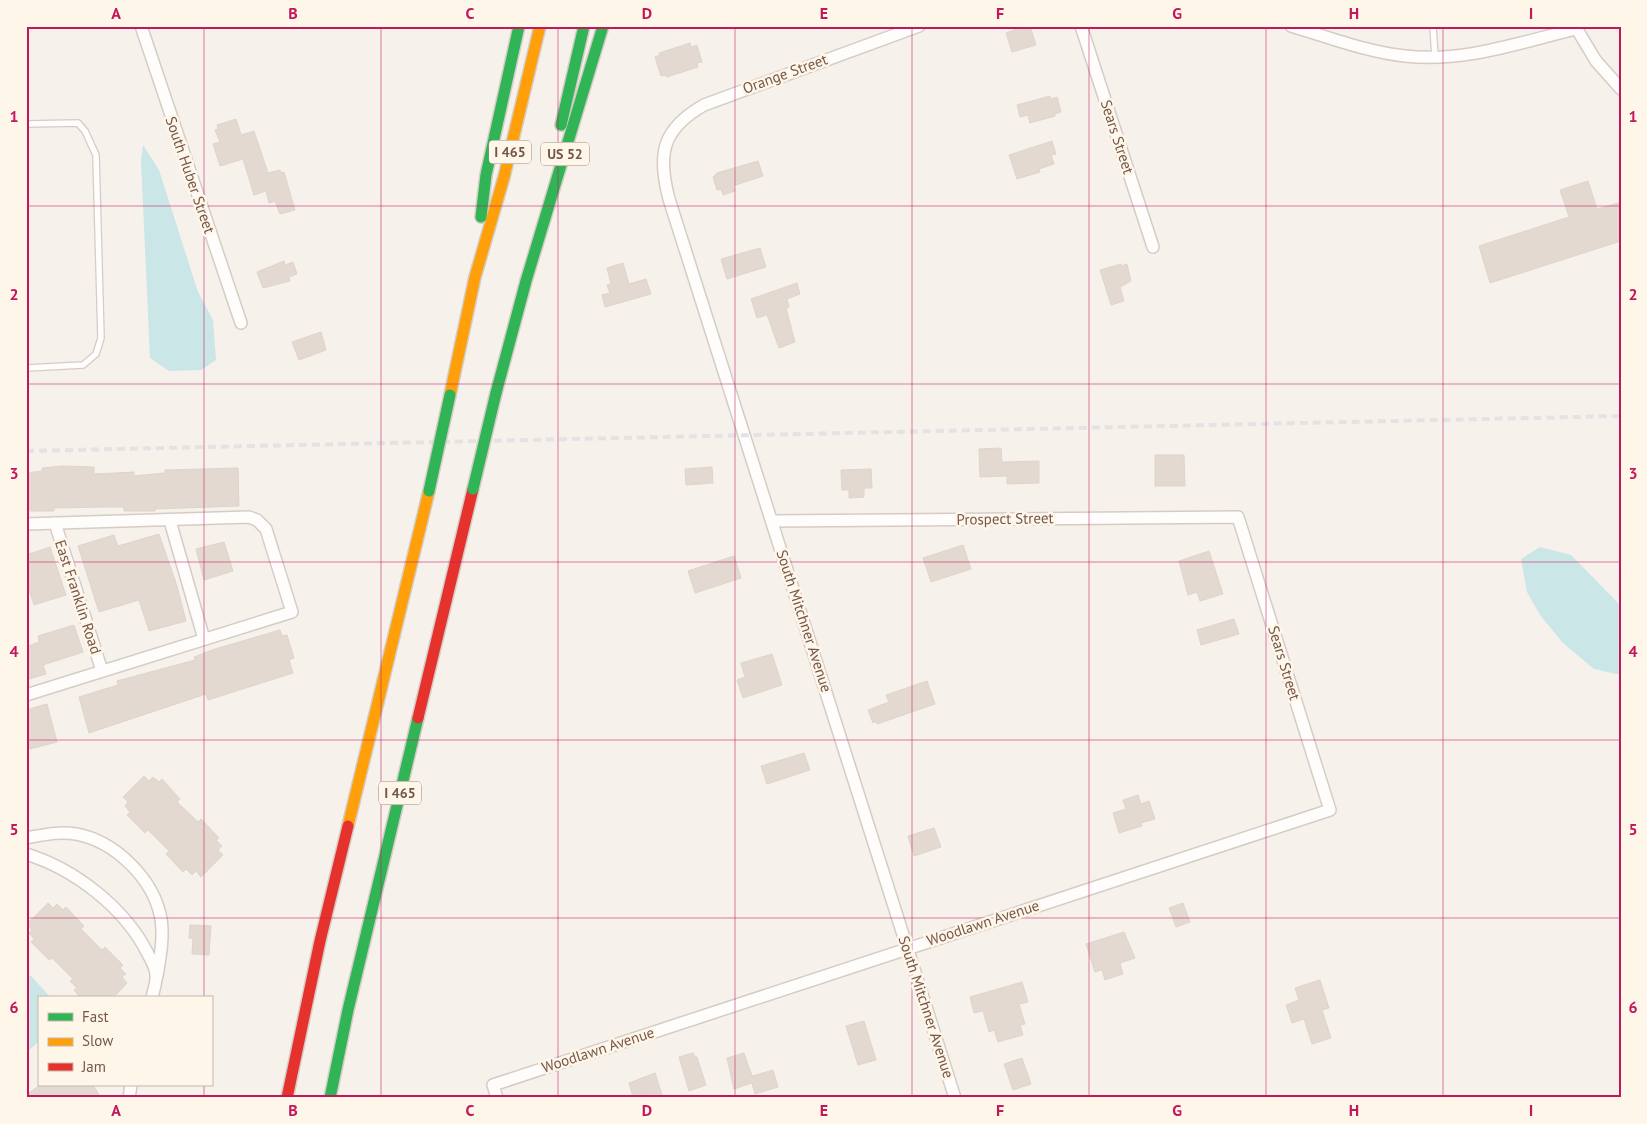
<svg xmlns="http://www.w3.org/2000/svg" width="1647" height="1124" font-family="'PT Sans',sans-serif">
<rect width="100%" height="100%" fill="#f6f1ea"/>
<g fill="#cbe6e7">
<polygon points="143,145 159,170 198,292 213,320 216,360 201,370 169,371 150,358 141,161"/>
<polygon points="1540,547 1571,555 1621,606 1621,675 1594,669 1563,643 1540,615 1527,592 1521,559"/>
<polygon points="26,973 32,977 51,998 39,998 39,1041 26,1053"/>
</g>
<g fill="#e3d9d1" stroke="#dfd4cc">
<polygon points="1025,26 1030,26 1036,45 1012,52 1006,33"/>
<polygon points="690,43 691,47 697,45 702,62 697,63 698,67 667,77 666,75 661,76 655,57 660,55 659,53"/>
<polygon points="1050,96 1051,99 1057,97 1061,112 1055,114 1055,116 1030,123 1028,115 1020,117 1017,105"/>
<polygon points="236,119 241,135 254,131 268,173 280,170 281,173 284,172 295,210 280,214 275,201 269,203 266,191 254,195 243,159 220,166 213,144 220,142 215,130 218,129 217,125"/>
<polygon points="1052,141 1056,154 1051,155 1054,164 1039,169 1040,172 1017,179 1009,155"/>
<polygon points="758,161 763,176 733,186 735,191 723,195 721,189 717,190 713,177 717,173"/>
<polygon points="1588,181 1597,209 1618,203 1621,213 1621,241 1490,283 1479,246 1569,217 1560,190"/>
<polygon points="760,248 766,267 727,279 721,259"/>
<polygon points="284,261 285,265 293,262 297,274 289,277 290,281 263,288 257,272"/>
<polygon points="623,263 629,284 646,279 651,294 605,307 602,295 610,293 607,285 611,284 607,268"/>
<polygon points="1121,264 1121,266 1127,264 1131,281 1120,287 1124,301 1111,305 1100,270"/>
<polygon points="797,283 800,294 787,299 789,307 786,308 795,342 779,348 767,315 757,318 751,299"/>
<polygon points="321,332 326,350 299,360 292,342"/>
<polygon points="1001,448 1002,462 1039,461 1039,483 1007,484 1007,476 980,477 979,449"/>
<polygon points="1155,455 1184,455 1185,486 1155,486"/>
<polygon points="62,466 94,467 94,474 134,472 134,476 165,473 165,470 238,468 239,506 155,509 155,511 124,511 124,507 106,507 54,508 54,511 26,511 26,473 42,471 42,468"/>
<polygon points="712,467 713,483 686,485 685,469"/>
<polygon points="871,469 872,488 864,488 864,497 849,498 849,490 842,490 841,470"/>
<polygon points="159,534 177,586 186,621 149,631 139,600 99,612 78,546 114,535 118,546"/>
<polygon points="224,542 233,571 204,580 196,549"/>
<polygon points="963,545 971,569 931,582 923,558"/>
<polygon points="50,547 66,595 34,605 26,580 26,555"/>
<polygon points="1209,551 1223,594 1200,601 1197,592 1188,595 1179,561"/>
<polygon points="734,556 741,578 695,593 688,571"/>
<polygon points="1234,619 1239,634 1201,645 1197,630"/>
<polygon points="74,625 83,652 43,665 46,674 26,680 26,647 39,642 38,636"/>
<polygon points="280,630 282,636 287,635 294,658 289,660 293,673 208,700 206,694 89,733 79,697 118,685 117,681 195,660 194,657 215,649"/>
<polygon points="772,654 782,685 743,698 737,680 745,677 741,663"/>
<polygon points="927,681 935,704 877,724 876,721 873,723 868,710 889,702 886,695"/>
<polygon points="47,704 57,742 30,749 26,736 26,710"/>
<polygon points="804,753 810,770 767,784 761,766"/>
<polygon points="144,776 149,781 153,777 159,782 162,779 180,799 177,802 198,822 201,819 219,838 216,840 222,846 218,850 223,855 201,877 196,871 192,875 186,869 183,872 166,854 169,851 148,830 145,833 127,815 130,812 125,806 128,802 123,797"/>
<polygon points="1138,795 1141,804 1149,801 1155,819 1141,823 1142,826 1119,833 1113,813 1126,809 1123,800"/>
<polygon points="934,828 941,847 914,856 908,836"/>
<polygon points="48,903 53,908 57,904 63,910 66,907 84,926 81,929 102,950 105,947 123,965 120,968 126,974 122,977 127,983 113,998 81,998 74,990 77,988 70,981 73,979 52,958 49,960 31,942 34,939 29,933 32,930 27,924"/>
<polygon points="1183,903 1190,922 1176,927 1169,908"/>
<polygon points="190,925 211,926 209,955 192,954 193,938 189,938"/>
<polygon points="1124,932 1135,958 1120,963 1123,974 1105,980 1102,970 1095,972 1086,944"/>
<polygon points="1320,980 1329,1008 1322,1010 1331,1038 1312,1044 1304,1019 1292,1023 1286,1005 1299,1000 1295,988"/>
<polygon points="1022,982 1028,1002 1019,1004 1025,1024 1020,1025 1023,1035 998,1042 994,1030 989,1032 983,1011 974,1013 970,997"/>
<polygon points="864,1021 876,1060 858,1065 846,1026"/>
<polygon points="693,1053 695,1057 697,1057 706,1085 689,1091 679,1057"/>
<polygon points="744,1053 752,1076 773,1070 778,1087 755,1094 752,1083 734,1089 727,1058"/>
<polygon points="1022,1058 1031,1084 1013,1090 1004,1064"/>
<polygon points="655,1073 663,1098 646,1098 645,1094 633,1097 629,1083"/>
<polygon points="40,1085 93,1085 101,1098 26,1098 26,1095"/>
</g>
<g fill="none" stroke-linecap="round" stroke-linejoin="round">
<defs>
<g id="lane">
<polyline points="1433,26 1435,57"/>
<polyline points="26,124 78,123 85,131 96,155 101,338 96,354 83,365 26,368"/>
</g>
<g id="street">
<polyline points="141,26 241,323"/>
<path d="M919 26 704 105C662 129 657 154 669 199L955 1098"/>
<polyline points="1081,26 1153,247"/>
<path d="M1291 26C1328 37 1367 52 1405 56 1463 63 1521 42 1576 29"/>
<polyline points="1575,26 1596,61 1621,89"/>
<polyline points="170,521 204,639"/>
<polyline points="55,523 102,671"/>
<polyline points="26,524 249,517 257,520 266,529 292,612 26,695"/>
<path d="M26 838C43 835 59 831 76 834 115 841 154 879 161 919 164 938 160 957 157 976"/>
<path d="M26 854C75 869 125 908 148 954 151 960 156 968 156 975 157 982 153 991 152 998"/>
<polyline points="129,1098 131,1085"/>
<polyline points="497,1098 493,1085 1330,810 1238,517 772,521"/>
</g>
<g id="fast">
<polyline points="561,125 584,26"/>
<polyline points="481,217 486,175 519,26"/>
<polyline points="496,393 526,281 603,26"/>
<polyline points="330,1098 348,1010 418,718"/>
</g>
<g id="slow">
<polyline points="450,395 475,277 504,177 540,26"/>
<polyline points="348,826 429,491"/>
</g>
<g id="jam">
<polyline points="418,718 473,489"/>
<polyline points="287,1098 320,941 348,826"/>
</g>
</defs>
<use href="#lane" stroke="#d5ccc6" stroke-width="8"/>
<use href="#street" stroke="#d5ccc6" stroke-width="14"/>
<use href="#fast" stroke="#d5ccc6" stroke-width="14"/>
<use href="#slow" stroke="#d5ccc6" stroke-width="14"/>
<use href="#jam" stroke="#d5ccc6" stroke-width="14"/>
<use href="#lane" stroke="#fefdfc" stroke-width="5.5"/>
<use href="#street" stroke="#fefdfc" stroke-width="11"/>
<use href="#fast" stroke="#30b455" stroke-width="11"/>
<use href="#slow" stroke="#ff9f0a" stroke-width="11"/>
<use href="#jam" stroke="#e5322d" stroke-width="11"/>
<polyline stroke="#e4e2e4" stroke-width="4" stroke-dasharray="8 5" stroke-linecap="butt" points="26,451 1621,416"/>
<defs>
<g id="fast-bridge">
<polyline points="473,489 496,393"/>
<polyline points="429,491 450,395"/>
</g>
</defs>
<use href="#fast-bridge" stroke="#d5ccc6" stroke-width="14" stroke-linecap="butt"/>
<use href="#fast-bridge" stroke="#30b455" stroke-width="11"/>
</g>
<path fill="none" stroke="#c2185b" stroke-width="1" stroke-opacity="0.55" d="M204 26V998M381 26V1098M558 26V1098M735 26V1098M912 26V1098M1089 26V1098M1266 26V1098M1443 26V1098M26 206H1621M26 384H1621M26 562H1621M26 740H1621M26 918H1621M204 1085V1098"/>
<g text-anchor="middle" stroke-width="5" stroke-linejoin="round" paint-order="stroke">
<g fill="#fff6ea" stroke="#9e8779" stroke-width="1">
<rect x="489" y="140.5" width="42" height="23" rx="4"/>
<rect x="541" y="142.5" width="48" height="23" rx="4"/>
<rect x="379" y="781.5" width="42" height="23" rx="4"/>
</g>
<g font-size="14" font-weight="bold" fill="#755749">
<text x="510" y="157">I 465</text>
<text x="565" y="159">US 52</text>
<text x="400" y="798">I 465</text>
</g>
<g font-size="15" fill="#755749" stroke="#fff6ea">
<text transform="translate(785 74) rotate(-20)" y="5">Orange Street</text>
<text transform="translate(1117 137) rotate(72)" y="5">Sears Street</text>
<text transform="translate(190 175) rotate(71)" y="5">South Huber Street</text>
<text transform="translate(1005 519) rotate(-1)" y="5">Prospect Street</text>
<text transform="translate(78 597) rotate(72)" y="5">East Franklin Road</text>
<text transform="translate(804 621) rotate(72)" y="5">South Mitchner Avenue</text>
<text transform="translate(1284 663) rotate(73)" y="5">Sears Street</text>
<text transform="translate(983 923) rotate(-18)" y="5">Woodlawn Avenue</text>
<text transform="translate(926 1007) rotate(72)" y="5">South Mitchner Avenue</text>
<text transform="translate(598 1050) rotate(-18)" y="5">Woodlawn Avenue</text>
</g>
</g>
<rect width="1647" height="1124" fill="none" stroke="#fff6ea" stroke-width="55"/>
<rect x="38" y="996" width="175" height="90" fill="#fff6ea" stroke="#c8b6aa"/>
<rect x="48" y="1013" width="25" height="8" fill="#30b455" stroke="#c8b6aa"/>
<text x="82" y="1022" font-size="15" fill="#755749">Fast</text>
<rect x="48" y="1038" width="25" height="8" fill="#ff9f0a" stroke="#c8b6aa"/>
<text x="82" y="1046" font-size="15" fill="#755749">Slow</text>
<rect x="48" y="1063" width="25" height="8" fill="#e5322d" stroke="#c8b6aa"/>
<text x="82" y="1072" font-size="15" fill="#755749">Jam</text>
<rect x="28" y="28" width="1592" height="1068" fill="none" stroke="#c2185b" stroke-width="2"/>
<g font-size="16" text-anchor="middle" font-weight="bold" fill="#c2185b">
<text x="116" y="19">A</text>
<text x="293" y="19">B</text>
<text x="470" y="19">C</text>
<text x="647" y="19">D</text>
<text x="824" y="19">E</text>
<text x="1000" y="19">F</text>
<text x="1177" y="19">G</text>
<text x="1354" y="19">H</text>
<text x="1531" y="19">I</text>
<text x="14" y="122">1</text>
<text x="1633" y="122">1</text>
<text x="14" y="300">2</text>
<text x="1633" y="300">2</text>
<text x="14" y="479">3</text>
<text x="1633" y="479">3</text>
<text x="14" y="657">4</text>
<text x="1633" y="657">4</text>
<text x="14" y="835">5</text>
<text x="1633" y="835">5</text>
<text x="14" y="1013">6</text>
<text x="1633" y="1013">6</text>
<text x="116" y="1116">A</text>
<text x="293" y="1116">B</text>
<text x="470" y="1116">C</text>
<text x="647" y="1116">D</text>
<text x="824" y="1116">E</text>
<text x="1000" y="1116">F</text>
<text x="1177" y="1116">G</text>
<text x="1354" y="1116">H</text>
<text x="1531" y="1116">I</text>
</g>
</svg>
